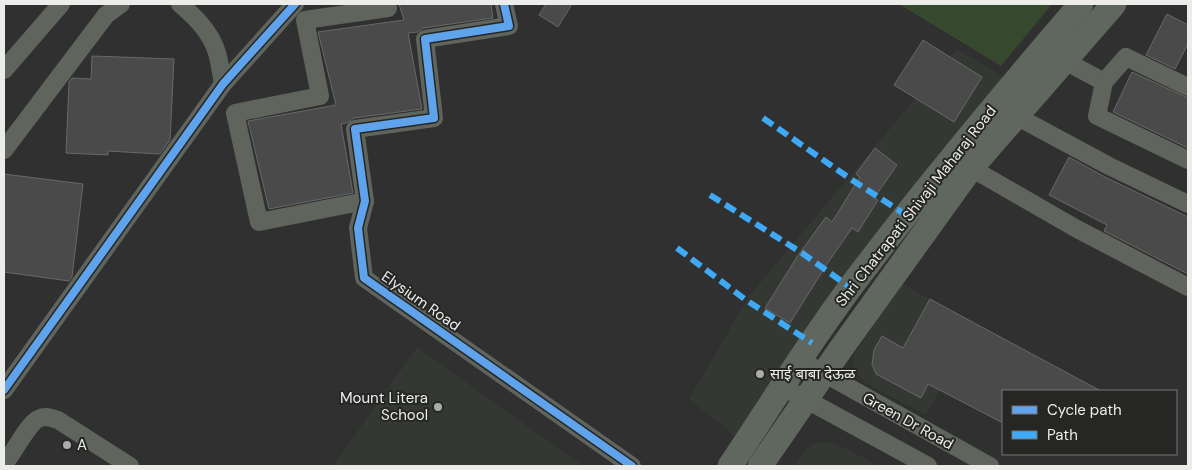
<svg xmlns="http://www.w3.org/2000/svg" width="1192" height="470" font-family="'DM Sans','Noto Sans Devanagari',sans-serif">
<rect width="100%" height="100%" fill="#303030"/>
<g fill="#333832">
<polygon points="957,49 1004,77 933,161 735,436 689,399 749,296"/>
<polygon points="902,284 976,324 926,415 865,383 853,368 854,354"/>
<polygon points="417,347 583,466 333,466"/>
<polygon points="829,442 845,448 879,466 794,466 803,453 813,444"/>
</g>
<polygon fill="#36492f" points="899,4 1052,4 1001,66"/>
<g fill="#4a4a4a" stroke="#676867">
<polygon points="399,4 491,4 493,18 423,28 418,32 408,33 422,109 354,118 347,123 341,124 353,193 269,209 248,121 336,105 318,32 404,20"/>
<polygon points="546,4 572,4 558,27 539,15"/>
<polygon points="1167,14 1188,25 1188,44 1175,69 1146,55"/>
<polygon points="923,40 982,77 954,122 894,85"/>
<polygon points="92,56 174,59 170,140 160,154 108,151 108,155 66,153 69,82 72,78 91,79"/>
<polygon points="1132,72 1188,98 1188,148 1113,112"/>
<polygon points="875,148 897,165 874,198 878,200 858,232 852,228 827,264 790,323 765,308 797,257 826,217 832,222 860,177 856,174"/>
<polygon points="1069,157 1105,177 1188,217 1188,274 1104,231 1107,225 1049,195"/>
<polygon points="4,174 83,184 72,277 69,281 4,272"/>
<polygon points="930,299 976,324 1101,391 1003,391 1003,423 928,384 921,398 876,374 872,364 874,350 882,336 903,348"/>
</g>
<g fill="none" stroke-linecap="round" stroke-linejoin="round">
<g stroke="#5f655c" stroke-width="18">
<path d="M180 4C195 17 211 32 217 53 220 63 221 74 223 84"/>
<polyline points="504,4 509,26 425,39 434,118 355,129 365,201 358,228 364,278 632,466"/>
<polyline points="1065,61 1104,82"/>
<polyline points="4,70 61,4"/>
<polyline points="1188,87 1126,57 1104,82 1097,116 1188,160"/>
<polyline points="1016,116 1109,166 1188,204"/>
<polyline points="4,150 106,15 121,4"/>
<polyline points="971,168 1077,229 1188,287"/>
<polyline points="365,201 259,222 235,113 320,96 305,20 388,8 387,4"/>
<polyline points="800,360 990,466"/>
<polyline points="783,387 928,466"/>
<polyline points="4,390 223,84 295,4"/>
<path d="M4 464C13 454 28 424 38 419 45 415 51 418 58 420L130 466"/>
</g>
<g stroke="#60675e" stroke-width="25">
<path d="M730 466C775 399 818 328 868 264 936 175 1008 89 1081 4"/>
<polyline points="760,466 840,350 971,168 1114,4"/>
</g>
<g stroke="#3fa9f5" stroke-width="6" stroke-dasharray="12 6" stroke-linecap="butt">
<polyline points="763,118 852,180 906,215"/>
<polyline points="710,195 802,253 851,288"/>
<polyline points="677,248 746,300 812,343"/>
</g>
<defs>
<g id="cycleway">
<polyline points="504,4 509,26 425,39 434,118 355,129 365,201 358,228 364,278 632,466"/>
<polyline points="4,390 223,84 295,4"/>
</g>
</defs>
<use href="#cycleway" stroke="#262725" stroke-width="11"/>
<use href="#cycleway" stroke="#60a3ed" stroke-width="8"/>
</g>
<g fill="#aaabaa" stroke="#262725" stroke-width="2">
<circle cx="760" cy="374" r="5"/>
<circle cx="438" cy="407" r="5"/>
<circle cx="67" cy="445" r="5"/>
</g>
<g text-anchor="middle" stroke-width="4" stroke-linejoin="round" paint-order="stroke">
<g font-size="15" fill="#ecedeb" stroke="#262725">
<text transform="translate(916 206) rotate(-52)" y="5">Shri Chatrapati Shivaji Maharaj Road</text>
<text transform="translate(421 301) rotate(35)" y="5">Elysium Road</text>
<text transform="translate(908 421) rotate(29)" y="5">Green Dr Road</text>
</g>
<g font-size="15" fill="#ecedeb" stroke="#262725" text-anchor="start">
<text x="770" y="379">साई बाबा देऊळ</text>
<text x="428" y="403" text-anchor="end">Mount Litera<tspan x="428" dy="17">School</tspan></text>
<text x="77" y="450">A</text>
</g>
</g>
<rect width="1192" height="470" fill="none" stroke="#ecedeb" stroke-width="10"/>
<rect x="1002" y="390" width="175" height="65" fill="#262725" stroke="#757674"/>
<rect x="1012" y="406" width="25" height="8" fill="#60a3ed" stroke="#757674"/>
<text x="1047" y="415" font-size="15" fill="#ecedeb">Cycle path</text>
<rect x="1012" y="431" width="25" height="8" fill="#3fa9f5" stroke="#757674"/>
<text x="1047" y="440" font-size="15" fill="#ecedeb">Path</text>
</svg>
